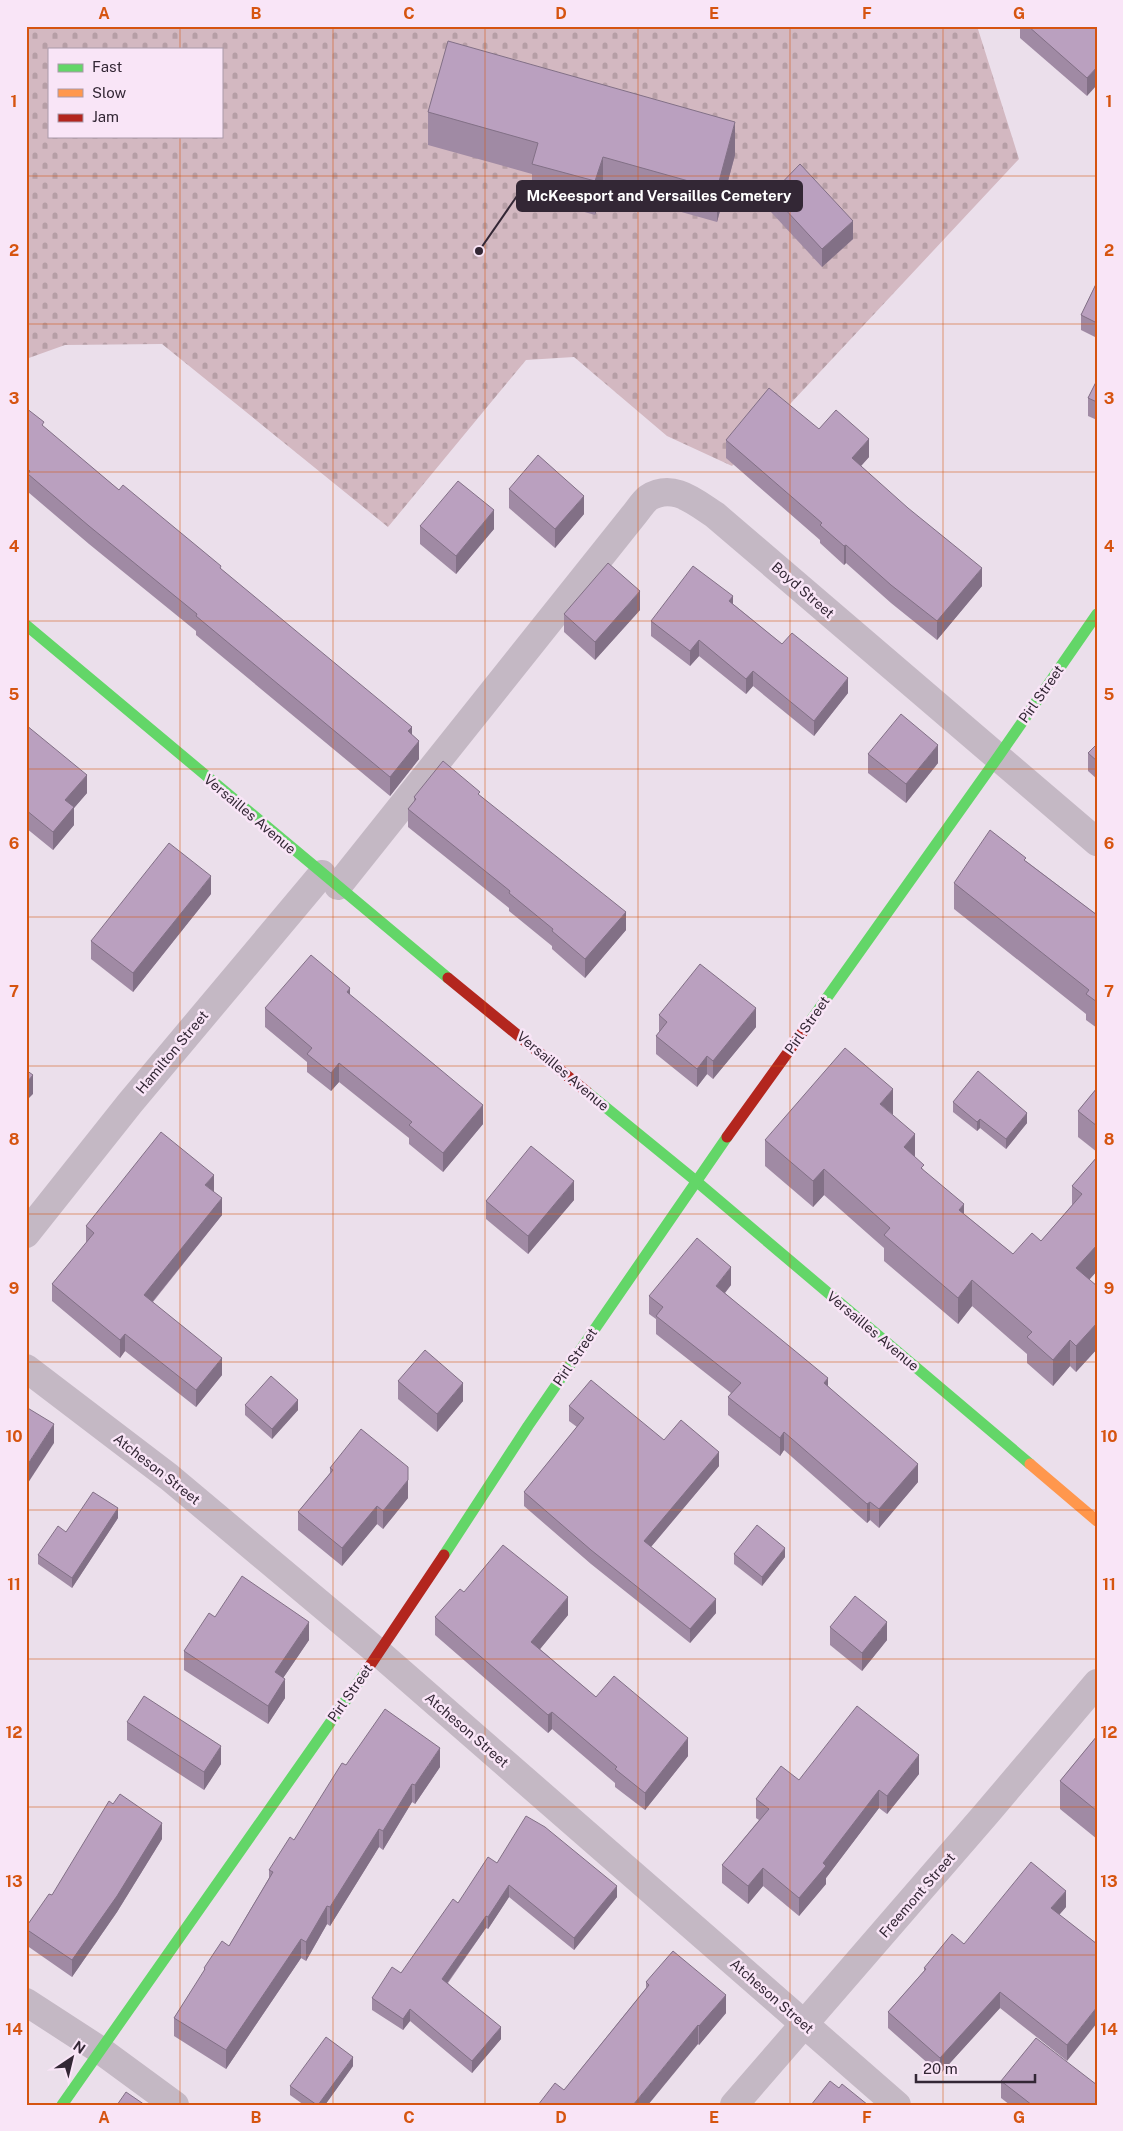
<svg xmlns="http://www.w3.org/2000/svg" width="1123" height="2131" font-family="'Public Sans',sans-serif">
<defs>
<pattern id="cemetery-stones" width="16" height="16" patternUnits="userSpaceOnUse" patternTransform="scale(1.25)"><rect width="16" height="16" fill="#d3b8c1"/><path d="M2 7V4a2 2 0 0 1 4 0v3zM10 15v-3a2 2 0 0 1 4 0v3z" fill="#b69ea6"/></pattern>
</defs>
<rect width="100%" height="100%" fill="#ebdfeb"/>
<path fill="url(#cemetery-stones)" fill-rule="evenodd" d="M26 26H977L1019 159 732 466 667 436 574 357 526 360 388 527 162 344 65 345 26 359ZM49 49H221V136H49Z"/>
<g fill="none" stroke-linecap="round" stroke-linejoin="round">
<g stroke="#c4b8c4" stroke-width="28">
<path d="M338 886 633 516C638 510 643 502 648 498 673 482 695 502 715 515L1097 842"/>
<polyline points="26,1234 130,1103 322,874"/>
<polyline points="26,1368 169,1477 379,1653 897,2105"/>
<polyline points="26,2002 100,2050 175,2105"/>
<polyline points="734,2105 986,1814 1097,1683"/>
</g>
<g stroke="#63d668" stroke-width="11">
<polyline points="26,625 448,978"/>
<polyline points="804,1030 998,757 1097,614"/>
<polyline points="587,1092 696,1181 1030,1464"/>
<polyline points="444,1555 528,1426 727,1137"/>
<polyline points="62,2105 365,1673"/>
</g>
<polyline stroke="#ff974d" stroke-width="11" points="1030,1464 1097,1521"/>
<g stroke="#b3261e" stroke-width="11">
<polyline points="448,978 587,1092"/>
<polyline points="727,1137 804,1030"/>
<polyline points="365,1673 444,1555"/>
</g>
</g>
<g fill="#a08aa4">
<polygon points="1020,26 1095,26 1087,96 1020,38"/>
<polygon points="428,112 735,155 717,222 603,190 595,215 532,197 532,174 428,145"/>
<polygon points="771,194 853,239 822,267 771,212"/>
<polygon points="1097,282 1097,338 1081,330 1081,315"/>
<polygon points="1097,380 1097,420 1088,416 1088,398"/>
<polygon points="26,408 44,428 119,490 221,569 412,735 419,759 390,796 196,635 196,631 89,544 28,492 28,488 26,486"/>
<polygon points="819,429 869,457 861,466 982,586 937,640 891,603 846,563 844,565 820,543 820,540 726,458 726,440"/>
<polygon points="509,489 584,514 555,548 509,508"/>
<polygon points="420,526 494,529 456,574 420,544"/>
<polygon points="733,604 782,644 848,693 814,736 753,686 746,694 699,656 690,666 651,636 651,621"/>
<polygon points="640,610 595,660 564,632 564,614"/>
<polygon points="26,717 27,725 87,793 74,808 74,825 53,850 26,828"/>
<polygon points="1097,744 1097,779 1088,771 1088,753"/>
<polygon points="868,754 938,763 906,803 868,773"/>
<polygon points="480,796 626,930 585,978 552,949 552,946 509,911 509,908 408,827 408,809 414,802 414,797"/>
<polygon points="1026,861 1097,915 1097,1028 1086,1020 1086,1014 954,909 954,883"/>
<polygon points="211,894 133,992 91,959 91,941"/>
<polygon points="350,995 483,1124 443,1172 409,1144 409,1138 339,1082 331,1091 307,1072 307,1062 265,1027 265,1008"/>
<polygon points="659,1015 756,1027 713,1079 707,1074 697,1087 656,1054 656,1036 659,1033"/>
<polygon points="1097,1088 1097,1152 1078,1137 1078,1111"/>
<polygon points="953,1102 1027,1123 1006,1149 980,1128 977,1131 953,1112"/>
<polygon points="893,1115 915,1157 924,1171 964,1214 1013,1254 1041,1241 1072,1205 1072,1186 1097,1157 1097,1271 1089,1280 1097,1286 1097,1349 1076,1372 1070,1366 1053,1386 1027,1363 1027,1354 972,1306 958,1324 884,1261 884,1248 824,1195 813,1207 765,1166 765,1140"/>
<polygon points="214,1192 222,1215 153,1302 222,1375 196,1407 125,1351 120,1358 52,1301 52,1284 86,1243 86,1226"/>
<polygon points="574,1200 528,1254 486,1219 486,1201"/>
<polygon points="731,1285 725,1293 828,1386 918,1482 879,1528 870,1520 867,1523 784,1450 780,1456 728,1415 728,1397 731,1393 656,1334 656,1319 649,1314 649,1296"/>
<polygon points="398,1381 463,1401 437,1432 398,1399"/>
<polygon points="245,1405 298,1410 272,1439 245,1415"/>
<polygon points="569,1406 664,1440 719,1466 651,1547 716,1613 690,1643 591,1564 524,1506 524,1492 577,1427 569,1421"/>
<polygon points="330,1468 408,1498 383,1529 377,1524 342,1566 298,1530 298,1512 330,1473"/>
<polygon points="118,1518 72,1588 38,1564 38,1555 66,1532"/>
<polygon points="734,1554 785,1557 762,1586 734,1564"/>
<polygon points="464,1592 568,1615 540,1649 596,1697 688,1756 645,1810 615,1787 615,1783 552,1729 548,1733 435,1635 435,1617"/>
<polygon points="215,1617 309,1640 283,1678 285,1698 268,1724 184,1670 184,1651"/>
<polygon points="830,1627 887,1640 862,1671 830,1645"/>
<polygon points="127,1722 221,1764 204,1790 127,1740"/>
<polygon points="1097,1736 1097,1839 1060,1809 1060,1781"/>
<polygon points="346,1765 440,1767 415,1804 412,1802 383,1850 379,1847 330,1926 327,1924 306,1961 301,1958 226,2069 174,2036 174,2018 204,1972 204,1968 229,1946 269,1878 269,1870 294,1840"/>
<polygon points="919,1774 887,1814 879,1808 826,1878 826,1884 799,1916 763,1886 748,1904 722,1883 722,1865 759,1820 756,1818 756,1799 799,1780"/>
<polygon points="162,1839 117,1912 72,1977 26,1945 26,1927 52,1895"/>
<polygon points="497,1863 617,1897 574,1950 509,1897 488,1929 486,1928 448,1983 501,2039 472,2073 410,2021 403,2030 372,2010 372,1998 401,1973 458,1903"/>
<polygon points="1066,1907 1059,1915 1097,1944 1067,2061 1000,2008 940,2074 888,2028 888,2012 924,1971 924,1968 964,1944"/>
<polygon points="646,1982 726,2013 699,2045 698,2044 564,2090 646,1988"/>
<polygon points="353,2066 325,2105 304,2105 290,2095 290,2086"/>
<polygon points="1001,2081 1097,2105 1010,2105 1001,2098"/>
</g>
<g fill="#827086">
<polygon points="1097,67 1097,85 1087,96 1087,78"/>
<polygon points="735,122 735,155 717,222 717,189"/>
<polygon points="603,157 603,190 595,215 595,181"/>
<polygon points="853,221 853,239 822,267 822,249"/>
<polygon points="869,439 869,457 852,476 852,458"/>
<polygon points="584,496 584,514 555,548 555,529"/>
<polygon points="494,510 494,529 456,574 456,556"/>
<polygon points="846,545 846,563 844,565 844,546"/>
<polygon points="982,568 982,586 937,640 937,621"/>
<polygon points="640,591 640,610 595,660 595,642"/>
<polygon points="733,596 733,611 729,601"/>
<polygon points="699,640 699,656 690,666 690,651"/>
<polygon points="753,671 753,686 746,694 746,679"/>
<polygon points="848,678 848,693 814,736 814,721"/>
<polygon points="412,727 412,745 408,731"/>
<polygon points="419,741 419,759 390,796 390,777"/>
<polygon points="938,745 938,763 906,803 906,784"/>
<polygon points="87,775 87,793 74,808 74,825 53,850 53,832 65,800"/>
<polygon points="211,876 211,894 133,992 133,973"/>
<polygon points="626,912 626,930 585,978 585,959"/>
<polygon points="350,988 350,1006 347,992"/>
<polygon points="756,1008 756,1027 713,1079 713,1061"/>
<polygon points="707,1056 707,1074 697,1087 697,1069"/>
<polygon points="27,1058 27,1076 26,1077 26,1059"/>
<polygon points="339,1063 339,1082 331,1091 331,1073"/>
<polygon points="33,1075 33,1094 26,1101 26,1083"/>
<polygon points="893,1089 893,1115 880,1104"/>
<polygon points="483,1105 483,1124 443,1172 443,1153"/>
<polygon points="1027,1113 1027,1123 1006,1149 1006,1139"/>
<polygon points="980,1119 980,1128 977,1131 977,1122"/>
<polygon points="915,1134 915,1160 904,1147"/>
<polygon points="824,1169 824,1195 813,1207 813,1181"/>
<polygon points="214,1175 214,1192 205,1185"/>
<polygon points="574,1181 574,1200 528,1254 528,1236"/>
<polygon points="222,1198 222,1215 144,1312 144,1295"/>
<polygon points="964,1204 964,1230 959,1210"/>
<polygon points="1097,1245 1097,1271 1076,1294 1076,1268"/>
<polygon points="731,1267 731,1285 716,1304 716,1286"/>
<polygon points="972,1280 972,1306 958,1324 958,1298"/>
<polygon points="1097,1323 1097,1349 1076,1372 1076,1346"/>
<polygon points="125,1334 125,1351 120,1358 120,1340"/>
<polygon points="1070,1340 1070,1366 1053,1386 1053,1360"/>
<polygon points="222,1358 222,1375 196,1407 196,1390"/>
<polygon points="828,1378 828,1397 824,1383"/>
<polygon points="463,1383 463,1401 437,1432 437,1414"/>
<polygon points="298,1400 298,1410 272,1439 272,1429"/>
<polygon points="54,1424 54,1443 26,1486 26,1467"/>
<polygon points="784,1432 784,1450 780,1456 780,1438"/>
<polygon points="719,1452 719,1466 644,1555 644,1541"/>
<polygon points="918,1464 918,1482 879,1528 879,1509"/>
<polygon points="408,1480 408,1498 383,1529 383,1511"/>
<polygon points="870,1502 870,1520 867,1523 867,1504"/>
<polygon points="377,1506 377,1524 342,1566 342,1548"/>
<polygon points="118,1508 118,1518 72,1588 72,1578"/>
<polygon points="785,1548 785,1557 762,1586 762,1577"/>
<polygon points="568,1597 568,1615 531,1660 531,1642"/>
<polygon points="716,1599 716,1613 690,1643 690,1629"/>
<polygon points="309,1622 309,1640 275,1690 275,1672"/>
<polygon points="887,1622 887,1640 862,1671 862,1653"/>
<polygon points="285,1679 285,1698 268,1724 268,1706"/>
<polygon points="552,1712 552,1729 548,1733 548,1715"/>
<polygon points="688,1738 688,1756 645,1810 645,1793"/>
<polygon points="221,1746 221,1764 204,1790 204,1772"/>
<polygon points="440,1748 440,1767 415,1804 415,1785"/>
<polygon points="919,1755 919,1774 887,1814 887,1796"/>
<polygon points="412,1784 412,1802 383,1850 383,1831"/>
<polygon points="879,1790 879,1808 826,1878 826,1884 799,1916 799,1898 823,1863"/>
<polygon points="162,1823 162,1839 117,1912 72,1977 72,1960"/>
<polygon points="379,1829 379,1847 330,1926 330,1907"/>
<polygon points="763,1868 763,1886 748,1904 748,1886"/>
<polygon points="509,1885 509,1897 488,1929 488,1917"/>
<polygon points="617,1886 617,1897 574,1950 574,1938"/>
<polygon points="1066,1891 1066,1907 1051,1924 1051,1908"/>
<polygon points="327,1906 327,1924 306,1961 306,1942"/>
<polygon points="486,1916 486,1928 442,1990 442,1979"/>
<polygon points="301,1939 301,1958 226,2069 226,2050"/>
<polygon points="1000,1992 1000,2008 940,2074 940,2058"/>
<polygon points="726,1995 726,2013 699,2045 699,2026"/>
<polygon points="1097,2007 1097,2023 1067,2061 1067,2045"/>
<polygon points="410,2009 410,2021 403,2030 403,2019"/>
<polygon points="698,2025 698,2044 648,2105 633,2105"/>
<polygon points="501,2027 501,2039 472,2073 472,2061"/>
<polygon points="353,2057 353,2066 325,2105 318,2105"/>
</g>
<g fill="#baa0bf" stroke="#827086">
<polygon points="1028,26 1095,26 1097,28 1097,67 1087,78"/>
<polygon points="448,41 735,122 717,189 603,157 595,181 532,164 538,143 428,112"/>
<polygon points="800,164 853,221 822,249 771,194"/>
<polygon points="1097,282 1097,323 1081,315"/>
<polygon points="1097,380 1097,402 1088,398"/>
<polygon points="769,388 819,429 836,410 869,439 852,458 908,508 982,568 937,621 891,585 846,545 844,546 820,525 822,523 726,440"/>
<polygon points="26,408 44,422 42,425 119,490 123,485 221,566 220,568 412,727 408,731 419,741 390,777 196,616 197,614 89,526 28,474 30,471 26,468"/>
<polygon points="538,455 584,496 555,529 509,489"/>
<polygon points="458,481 494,510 456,556 420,526"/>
<polygon points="608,563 640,591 595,642 564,614"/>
<polygon points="693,566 733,596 729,601 782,644 792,633 848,678 814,721 753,671 746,679 699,640 690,651 651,621"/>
<polygon points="901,714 938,745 906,784 868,754"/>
<polygon points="26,725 87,775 65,800 74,807 53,832 26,810"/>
<polygon points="1097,744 1097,761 1088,753"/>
<polygon points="443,761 480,792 478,794 626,912 585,959 552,931 553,929 509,893 510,891 408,809 416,799 414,797"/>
<polygon points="990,830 1026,858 1024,860 1097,915 1097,1002 1086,994 1089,990 954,883"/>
<polygon points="169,843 211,876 133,973 91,941"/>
<polygon points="311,955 350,988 347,992 483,1105 443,1153 409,1125 412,1122 339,1063 331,1073 307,1054 312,1048 265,1008"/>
<polygon points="700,964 756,1008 713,1061 707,1056 697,1069 656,1036 667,1022 659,1015"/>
<polygon points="845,1048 893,1089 880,1104 915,1134 904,1147 924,1165 921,1168 964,1204 959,1210 1013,1254 1032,1233 1041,1241 1082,1194 1072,1186 1097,1157 1097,1245 1076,1268 1097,1286 1097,1323 1076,1346 1070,1340 1053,1360 1027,1337 1032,1332 972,1280 958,1298 884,1235 890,1228 824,1169 813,1181 765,1140"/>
<polygon points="26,1070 33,1075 26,1083"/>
<polygon points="978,1071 1027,1113 1006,1139 980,1119 977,1122 953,1102"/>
<polygon points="1097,1088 1097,1126 1078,1111"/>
<polygon points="161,1132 214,1175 205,1185 222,1198 144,1295 222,1358 196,1390 125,1334 120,1340 52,1284 94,1233 86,1226"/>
<polygon points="531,1146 574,1181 528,1236 486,1201"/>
<polygon points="697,1238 731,1267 716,1286 828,1378 824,1383 918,1464 879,1509 870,1502 867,1504 784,1432 780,1438 728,1397 741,1383 656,1316 663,1307 649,1296"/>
<polygon points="425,1350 463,1383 437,1414 398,1381"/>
<polygon points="271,1376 298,1400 272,1429 245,1405"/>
<polygon points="591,1380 664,1440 681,1420 719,1452 644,1541 716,1599 690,1629 591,1550 524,1492 584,1418 569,1406"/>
<polygon points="26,1407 54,1424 26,1467"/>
<polygon points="361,1429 408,1467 408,1480 383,1511 377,1506 342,1548 298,1512 333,1470 330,1468"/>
<polygon points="93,1492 118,1508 72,1578 38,1555 58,1526 66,1532"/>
<polygon points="757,1525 785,1548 762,1577 734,1554"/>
<polygon points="503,1545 568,1597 531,1642 596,1697 614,1676 688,1738 645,1793 615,1769 617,1767 552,1712 548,1715 435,1617 460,1589 464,1592"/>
<polygon points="242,1576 309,1622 275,1672 285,1679 268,1706 184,1651 209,1613 215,1617"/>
<polygon points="855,1596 887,1622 862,1653 830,1627"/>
<polygon points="144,1696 221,1746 204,1772 127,1722"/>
<polygon points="857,1706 919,1755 887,1796 879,1790 823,1863 826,1866 799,1898 763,1868 748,1886 722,1865 769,1809 756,1799 781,1766 799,1780"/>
<polygon points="385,1709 440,1748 415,1785 412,1784 383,1831 379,1829 330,1907 327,1906 306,1942 301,1939 226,2050 174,2018 205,1969 204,1968 222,1941 229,1946 273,1872 269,1870 290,1837 294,1840 342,1763 346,1765"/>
<polygon points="1097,1736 1097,1811 1060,1781"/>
<polygon points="120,1794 162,1823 117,1896 72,1960 26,1929 26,1927 49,1894 52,1895 109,1801 113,1804"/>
<polygon points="526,1816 545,1827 617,1886 574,1938 509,1885 488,1917 486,1916 442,1979 501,2027 472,2061 410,2009 403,2019 372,1998 392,1967 401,1973 453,1899 458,1903 488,1857 497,1863"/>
<polygon points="1031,1862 1066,1891 1051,1908 1097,1944 1097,2007 1067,2045 1000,1992 940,2058 888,2012 926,1969 924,1968 952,1934 964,1944"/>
<polygon points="673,1951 726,1995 699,2026 698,2025 633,2105 538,2105 555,2083 564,2090 649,1985 646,1982"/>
<polygon points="326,2037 353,2057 318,2105 317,2105 290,2086"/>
<polygon points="1036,2038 1097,2085 1097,2105 1032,2105 1001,2081"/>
<polygon points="830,2081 839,2088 842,2084 868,2105 811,2105"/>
<polygon points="126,2092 145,2105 117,2105"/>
</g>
<path fill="none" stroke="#d65410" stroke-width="1" stroke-opacity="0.55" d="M180 26V49M333 26V2105M485 26V2105M638 26V2105M790 26V2105M943 26V2105M180 136V2105M26 176H1097M26 324H1097M26 472H1097M26 621H1097M26 769H1097M26 917H1097M26 1066H1097M26 1214H1097M26 1362H1097M26 1510H1097M26 1659H1097M26 1807H1097M26 1955H1097"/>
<g text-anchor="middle" stroke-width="5" stroke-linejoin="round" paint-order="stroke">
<g font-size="14" fill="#332735" stroke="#f9e5f7">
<text transform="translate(803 590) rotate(41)" y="5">Boyd Street</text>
<text transform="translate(1041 694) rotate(-55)" y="5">Pirl Street</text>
<text transform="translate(250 814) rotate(40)" y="5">Versailles Avenue</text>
<text transform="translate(807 1025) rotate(-55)" y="5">Pirl Street</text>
<text transform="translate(172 1052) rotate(-50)" y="5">Hamilton Street</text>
<text transform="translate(563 1071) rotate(40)" y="5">Versailles Avenue</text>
<text transform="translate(873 1331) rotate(40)" y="5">Versailles Avenue</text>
<text transform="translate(575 1357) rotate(-56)" y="5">Pirl Street</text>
<text transform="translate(157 1469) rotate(38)" y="5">Atcheson Street</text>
<text transform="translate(350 1693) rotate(-55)" y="5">Pirl Street</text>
<text transform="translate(467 1730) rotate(41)" y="5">Atcheson Street</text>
<text transform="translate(917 1895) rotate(-49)" y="5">Freemont Street</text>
<text transform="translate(772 1996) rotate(41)" y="5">Atcheson Street</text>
</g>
</g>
<path fill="none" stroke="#332735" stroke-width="2" d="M479 251L517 196"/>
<circle fill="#332735" stroke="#f9e5f7" stroke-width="2" cx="479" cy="251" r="5"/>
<rect fill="#332735" stroke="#332735" stroke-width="2" x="517" y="181" width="285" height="30" rx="5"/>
<g font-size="15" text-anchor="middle" font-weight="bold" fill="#fff">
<text x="659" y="201">McKeesport and Versailles Cemetery</text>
</g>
<rect width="1123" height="2131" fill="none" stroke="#f9e5f7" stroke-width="55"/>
<rect x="48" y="48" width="175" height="90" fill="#f9e5f7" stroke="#aa99a9"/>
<rect x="58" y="64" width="25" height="8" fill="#63d668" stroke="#aa99a9"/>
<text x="92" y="72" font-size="15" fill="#332735">Fast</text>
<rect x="58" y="89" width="25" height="8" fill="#ff974d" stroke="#aa99a9"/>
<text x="92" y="98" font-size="15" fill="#332735">Slow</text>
<rect x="58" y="114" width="25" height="8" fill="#b3261e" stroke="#aa99a9"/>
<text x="92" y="122" font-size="15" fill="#332735">Jam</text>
<g transform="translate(72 2058) rotate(35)" stroke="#f9e5f7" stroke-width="4" paint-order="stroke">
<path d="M0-4L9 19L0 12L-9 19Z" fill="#332735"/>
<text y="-8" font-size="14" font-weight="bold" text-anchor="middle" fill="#332735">N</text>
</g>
<path d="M916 2074v8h119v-8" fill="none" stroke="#332735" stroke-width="2.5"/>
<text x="923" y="2074" font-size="15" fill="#332735" stroke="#f9e5f7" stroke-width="4" paint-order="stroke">20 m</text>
<rect x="28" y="28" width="1068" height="2076" fill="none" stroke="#d65410" stroke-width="2"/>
<g font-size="16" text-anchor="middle" font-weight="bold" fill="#d65410">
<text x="104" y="19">A</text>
<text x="256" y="19">B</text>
<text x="409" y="19">C</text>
<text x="561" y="19">D</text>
<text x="714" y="19">E</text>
<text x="867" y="19">F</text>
<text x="1019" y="19">G</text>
<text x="14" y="107">1</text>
<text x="1109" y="107">1</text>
<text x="14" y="256">2</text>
<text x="1109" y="256">2</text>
<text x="14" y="404">3</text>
<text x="1109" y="404">3</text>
<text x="14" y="552">4</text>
<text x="1109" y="552">4</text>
<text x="14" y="700">5</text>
<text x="1109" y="700">5</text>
<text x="14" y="849">6</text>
<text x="1109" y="849">6</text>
<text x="14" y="997">7</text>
<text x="1109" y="997">7</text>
<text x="14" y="1145">8</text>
<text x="1109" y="1145">8</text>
<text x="14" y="1294">9</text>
<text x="1109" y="1294">9</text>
<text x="14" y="1442">10</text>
<text x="1109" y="1442">10</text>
<text x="14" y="1590">11</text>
<text x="1109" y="1590">11</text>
<text x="14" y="1738">12</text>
<text x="1109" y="1738">12</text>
<text x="14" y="1887">13</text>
<text x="1109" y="1887">13</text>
<text x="14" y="2035">14</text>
<text x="1109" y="2035">14</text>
<text x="104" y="2123">A</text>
<text x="256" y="2123">B</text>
<text x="409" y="2123">C</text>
<text x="561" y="2123">D</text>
<text x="714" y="2123">E</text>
<text x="867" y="2123">F</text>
<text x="1019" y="2123">G</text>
</g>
</svg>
